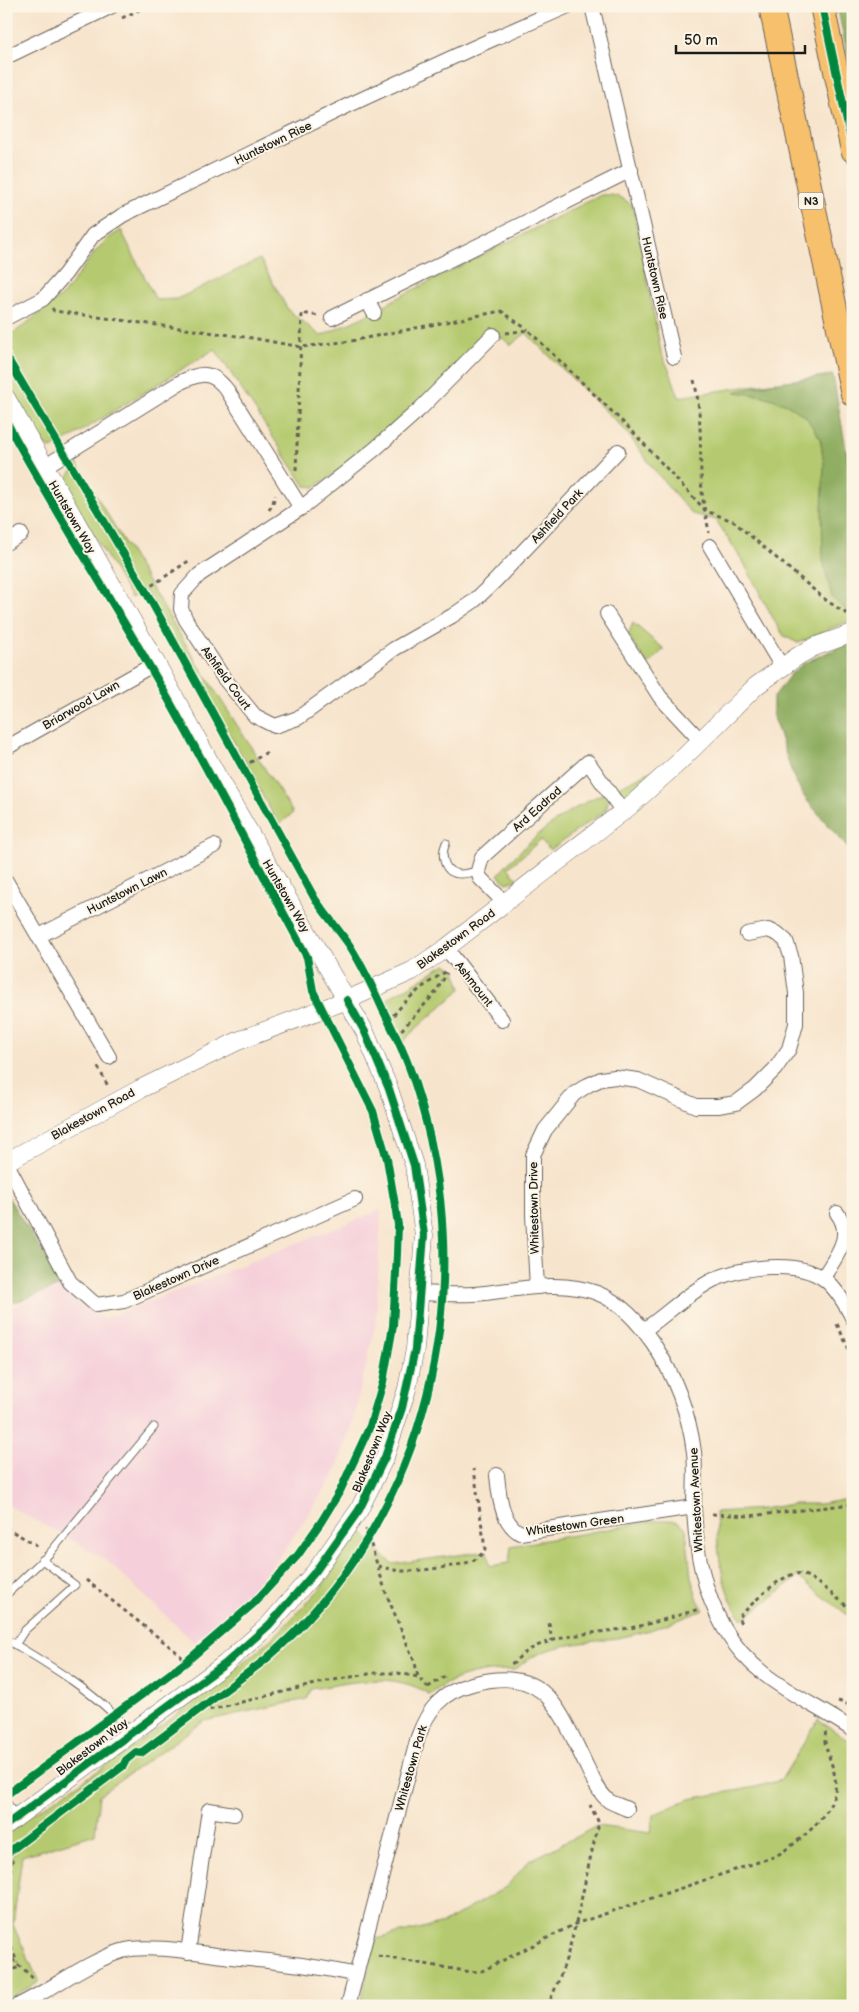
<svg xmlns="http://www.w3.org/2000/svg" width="859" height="2012" font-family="'Balsamiq Sans',sans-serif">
<rect width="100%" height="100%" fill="#fcf5e5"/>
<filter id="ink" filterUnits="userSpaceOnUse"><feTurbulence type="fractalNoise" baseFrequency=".02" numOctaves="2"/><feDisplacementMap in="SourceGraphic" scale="10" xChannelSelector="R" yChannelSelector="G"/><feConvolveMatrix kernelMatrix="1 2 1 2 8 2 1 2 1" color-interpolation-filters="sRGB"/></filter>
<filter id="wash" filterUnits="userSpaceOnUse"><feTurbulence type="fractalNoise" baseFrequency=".0096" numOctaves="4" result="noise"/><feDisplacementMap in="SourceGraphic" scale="20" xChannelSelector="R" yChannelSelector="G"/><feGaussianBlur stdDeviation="1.12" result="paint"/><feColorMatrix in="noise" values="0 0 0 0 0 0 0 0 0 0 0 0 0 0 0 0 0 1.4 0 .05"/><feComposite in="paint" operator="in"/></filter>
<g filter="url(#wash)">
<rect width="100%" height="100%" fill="#f7e4cc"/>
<polygon fill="#f5cfda" points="381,1210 376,1322 351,1428 334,1475 285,1549 246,1597 194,1642 105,1559 6,1504 6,1310 56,1286 104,1319 152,1301"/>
<g fill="#b5ca6f" stroke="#687346">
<path d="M601 195C615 194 622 197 633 206L661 352 670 372 679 397 776 382 799 390 815 407 853 598V619L798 643 784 636 775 622 744 563 716 520 692 514 656 472 625 430 526 333 511 345 495 332 404 418 335 474 314 487 305 486 215 349 62 443 51 448 43 444 6 379V337L18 330 63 295 95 252 106 240 121 230 156 300 177 299 260 259 288 310 321 336 365 316 401 296Z"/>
<polygon points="77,464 191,653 293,813 279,825 247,768 248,766 145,590 131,598 72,498 66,479"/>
<polygon points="633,623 664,649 648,665 628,635"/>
<polygon points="661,766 630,793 626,795 615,789"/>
<path d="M604 793 608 801 606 810 550 850 541 840 538 842 508 868 518 879 507 883 498 875C527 840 563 812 604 793Z"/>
<path d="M446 964 455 970 461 989 410 1034 403 1043 385 1002C393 993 405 989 415 983 426 976 435 969 446 964Z"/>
<path d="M853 1498V1619L798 1577 743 1619C720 1594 717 1544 716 1512L762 1509 793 1504H820Z"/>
<path d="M660 1520C670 1520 680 1519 686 1529L691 1577 698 1600 704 1610C679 1619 653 1631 627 1636 588 1645 546 1640 515 1670 484 1670 454 1674 430 1695 394 1670 352 1683 311 1689L307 1699 204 1721 99 1795 95 1834 22 1856 13 1925 39 1982 6 2000V1836L29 1816 101 1769 172 1718 255 1653 279 1632 319 1590 360 1529 378 1551 393 1564 487 1551 490 1566 509 1563 511 1546Z"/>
<polygon points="818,1720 853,1743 853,2006 697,2006 626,1999 597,2006 359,2006 376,1939 444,1923 506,1887 529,1861 597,1826 651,1833 653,1815 689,1799 756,1787 781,1780"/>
</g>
<g fill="#90ae62" stroke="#56653f">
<polygon points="837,6 853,6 853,80"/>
<polygon points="833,375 853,488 853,616 832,598 823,560 822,511 824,464 820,438 806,417 787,404 763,396 735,392 771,383"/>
<polygon points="853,641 853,854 805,798 793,776 773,715 773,698 790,675 804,663"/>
<polygon points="6,1194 63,1285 13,1303 6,1290"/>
</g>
</g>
<g filter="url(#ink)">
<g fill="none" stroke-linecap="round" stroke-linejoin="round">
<defs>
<g id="service">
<path d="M446 843C440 856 444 874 461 874 467 874 473 872 478 871"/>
<polyline points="6,1595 50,1553 154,1427"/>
<path d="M6 1639C48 1664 100 1695 130 1732"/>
<polyline points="15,1645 24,1631 75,1585 42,1560"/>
<polyline points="6,1802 17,1816"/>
</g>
<g id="minor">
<polyline points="592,6 674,357"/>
<polyline points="6,57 112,6"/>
<polyline points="367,300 374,313"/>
<polyline points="6,318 43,299 65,274 93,235 123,215 347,106 475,47 568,6"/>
<polyline points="332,318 631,170"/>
<polyline points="493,335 421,408 375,449 301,508 199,575 182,594 181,609 186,620 223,677 255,716 275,726 298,718 394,649 452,616 474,601 495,581 618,451"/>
<path d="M44 467 179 383C200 373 211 369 227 390L301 508"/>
<polyline points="6,543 21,534"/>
<polyline points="710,546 782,667"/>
<polyline points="607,614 660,697 701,741"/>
<polyline points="6,748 156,663"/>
<polyline points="6,881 109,1057"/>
<polyline points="505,903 480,878 478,871 482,857 588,762 623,812"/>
<polyline points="39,936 214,846"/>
<polyline points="446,948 502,1020"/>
<polyline points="6,1162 70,1282 96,1305 124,1301 355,1199"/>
<path d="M823 1278C835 1257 855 1236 837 1213"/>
<polyline points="537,1287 533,1215 533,1155 545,1130 574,1094 588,1085 601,1079 615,1077 638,1080 696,1106 718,1106 736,1103 755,1089 775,1069 789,1049 796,1024 796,993 791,956 786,941 778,934 768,930 747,934"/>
<path d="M421 1293C438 1294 456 1295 474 1294 515 1291 557 1278 597 1293 622 1303 638 1322 653 1343 674 1375 689 1413 694 1452 696 1471 694 1489 694 1508 696 1551 703 1591 724 1628 754 1681 806 1698 853 1730"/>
<path d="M644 1330C666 1315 689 1292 713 1280 741 1267 797 1259 824 1279 837 1289 846 1305 853 1319"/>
<path d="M497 1475C499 1495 501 1522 520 1533L694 1507"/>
<polyline points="188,1952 209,1810 234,1814"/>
<path d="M17 2006C53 1989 84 1963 122 1951 145 1943 205 1954 232 1957 273 1962 316 1965 356 1975"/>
<path d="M348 2006 418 1737C428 1709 442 1692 472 1684 549 1663 560 1713 588 1769 593 1780 599 1793 609 1801 614 1804 621 1806 627 1809"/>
</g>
<g id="tertiary">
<polyline points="6,398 156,663 222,785 365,1032 389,1089 414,1165 424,1235 415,1349 407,1389 385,1457 359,1510 315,1572 269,1625 225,1664 6,1825"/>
<polyline points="6,1162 140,1089 238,1041 347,1000 412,971 446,948 630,806 678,763 756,686 798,656 814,647 853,633"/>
</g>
<g id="trunk">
<polyline points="771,6 853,394"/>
<polyline points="822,6 853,150"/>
</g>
</defs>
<use href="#service" stroke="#69625a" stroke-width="9"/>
<use href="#minor" stroke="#69625a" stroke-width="16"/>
<use href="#tertiary" stroke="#69625a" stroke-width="19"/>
<use href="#trunk" stroke="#69625a" stroke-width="26"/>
<g stroke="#69625a" stroke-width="3" stroke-dasharray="4 4" stroke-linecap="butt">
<polyline points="122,18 147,6"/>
<polyline points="52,308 54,311 252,338 301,347 351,341 501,311 528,330"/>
<polyline points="506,333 528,330 632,431 706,511 733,521 827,601 852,617"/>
<path d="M694 380C703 416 699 454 702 491 703 505 707 519 709 533"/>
<polyline points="296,470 302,313 319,316"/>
<polyline points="269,510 273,503 275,495"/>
<polyline points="145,590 190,560"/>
<polyline points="243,767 267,752"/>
<path d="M389 1022C402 1001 426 983 447 971"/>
<polyline points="396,1036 436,992 447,973"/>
<polyline points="98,1067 109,1088"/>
<polyline points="837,1324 853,1358"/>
<polyline points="712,1514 750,1516 853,1504"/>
<polyline points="6,1528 40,1547"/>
<polyline points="366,1529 386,1593 415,1663 418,1677 429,1689"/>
<path d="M378 1566C386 1568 393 1570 401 1571 414 1572 463 1566 474 1560 479 1557 483 1553 485 1549L474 1469"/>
<polyline points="86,1580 178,1653 186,1662"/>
<polyline points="549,1623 552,1641"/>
<path d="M741 1623 738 1618 740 1616C752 1604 785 1569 802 1574 816 1579 840 1601 853 1611"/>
<path d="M511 1663H514C538 1632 604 1634 640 1626 660 1621 680 1615 699 1609"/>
<polyline points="157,1683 162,1690"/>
<polyline points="428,1687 446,1676"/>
<polyline points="838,1701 853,1706"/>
<polyline points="202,1708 209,1710 328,1681 374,1673 398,1673 418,1677"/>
<polyline points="6,1895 13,1856 11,1850"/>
<polyline points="6,1932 17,1963"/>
<polyline points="6,1954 31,1976 34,1981"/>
<path d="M378 1956 471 1972 482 1971 575 1924 776 1856C797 1843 830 1818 835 1791 838 1774 828 1758 825 1742 825 1738 826 1734 825 1731"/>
<polyline points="6,1971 21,1967"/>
<path d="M547 2006C576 1950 582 1884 599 1823L590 1805"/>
</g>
<use href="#service" stroke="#fff" stroke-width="7"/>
<use href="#minor" stroke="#fff" stroke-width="14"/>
<use href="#tertiary" stroke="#fff" stroke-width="18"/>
<use href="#trunk" stroke="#f7c06c" stroke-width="24"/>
<defs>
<g id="cycleway">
<polyline points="822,6 853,150"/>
<path d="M6 356 145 590 315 899C326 915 339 930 350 946 363 967 373 988 383 1010 395 1034 407 1058 415 1084 482 1287 430 1518 265 1660L141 1753 136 1752 126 1760 123 1766 6 1854"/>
<path d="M6 421C51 505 103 585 150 667 205 762 255 861 307 957L313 991 373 1111 387 1159 395 1205 398 1225 397 1254 393 1326 383 1382 370 1426 340 1491 321 1522 298 1555 254 1603 186 1662 6 1795"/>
<polyline points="6,1825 225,1664 269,1625 315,1572 359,1510 385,1457 402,1408 415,1349 424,1235 414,1165 389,1089 365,1032 347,1000"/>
</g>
</defs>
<use href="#cycleway" stroke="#fcf5e5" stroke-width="11"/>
<use href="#cycleway" stroke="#00873e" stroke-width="8"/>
</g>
</g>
<g text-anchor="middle" stroke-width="4" stroke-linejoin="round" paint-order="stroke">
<rect fill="#fcf5e5" stroke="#5f5d58" stroke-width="1" x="798.5" y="192.5" width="25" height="17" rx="4"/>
<g font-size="11" font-weight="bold" fill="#1c1c1c">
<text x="811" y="205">N3</text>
</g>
<g font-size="12" fill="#1c1c1c" stroke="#fcf5e5">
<text transform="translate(273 143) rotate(-26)" y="4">Huntstown Rise</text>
<text transform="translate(655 278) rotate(77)" y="4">Huntstown Rise</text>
<text transform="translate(557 516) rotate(-47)" y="4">Ashfield Park</text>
<text transform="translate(72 517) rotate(60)" y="4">Huntstown Way</text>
<text transform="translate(226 678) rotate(54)" y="4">Ashfield Court</text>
<text transform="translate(81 705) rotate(-30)" y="4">Briarwood Lawn</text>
<text transform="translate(537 809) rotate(-42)" y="4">Ard Eadrad</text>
<text transform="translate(127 891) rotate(-27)" y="4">Huntstown Lawn</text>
<text transform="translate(286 896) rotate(60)" y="4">Huntstown Way</text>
<text transform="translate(456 939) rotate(-36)" y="4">Blakestown Road</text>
<text transform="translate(474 984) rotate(52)" y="4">Ashmount</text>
<text transform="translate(93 1114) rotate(-29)" y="4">Blakestown Road</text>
<text transform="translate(534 1208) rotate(-91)" y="4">Whitestown Drive</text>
<text transform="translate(176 1278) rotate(-24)" y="4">Blakestown Drive</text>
<text transform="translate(372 1452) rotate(-68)" y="4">Blakestown Way</text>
<text transform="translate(696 1500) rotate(-93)" y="4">Whitestown Avenue</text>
<text transform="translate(575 1525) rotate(-8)" y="4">Whitestown Green</text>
<text transform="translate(92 1747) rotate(-37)" y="4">Blakestown Way</text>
<text transform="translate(411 1768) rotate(-74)" y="4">Whitestown Park</text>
</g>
</g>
<rect width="859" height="2012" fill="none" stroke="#fcf5e5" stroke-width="25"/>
<path d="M676 45v8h129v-8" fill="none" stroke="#1c1c1c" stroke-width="2.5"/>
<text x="684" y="45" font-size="15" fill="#1c1c1c" stroke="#fcf5e5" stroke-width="4" paint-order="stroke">50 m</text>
</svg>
